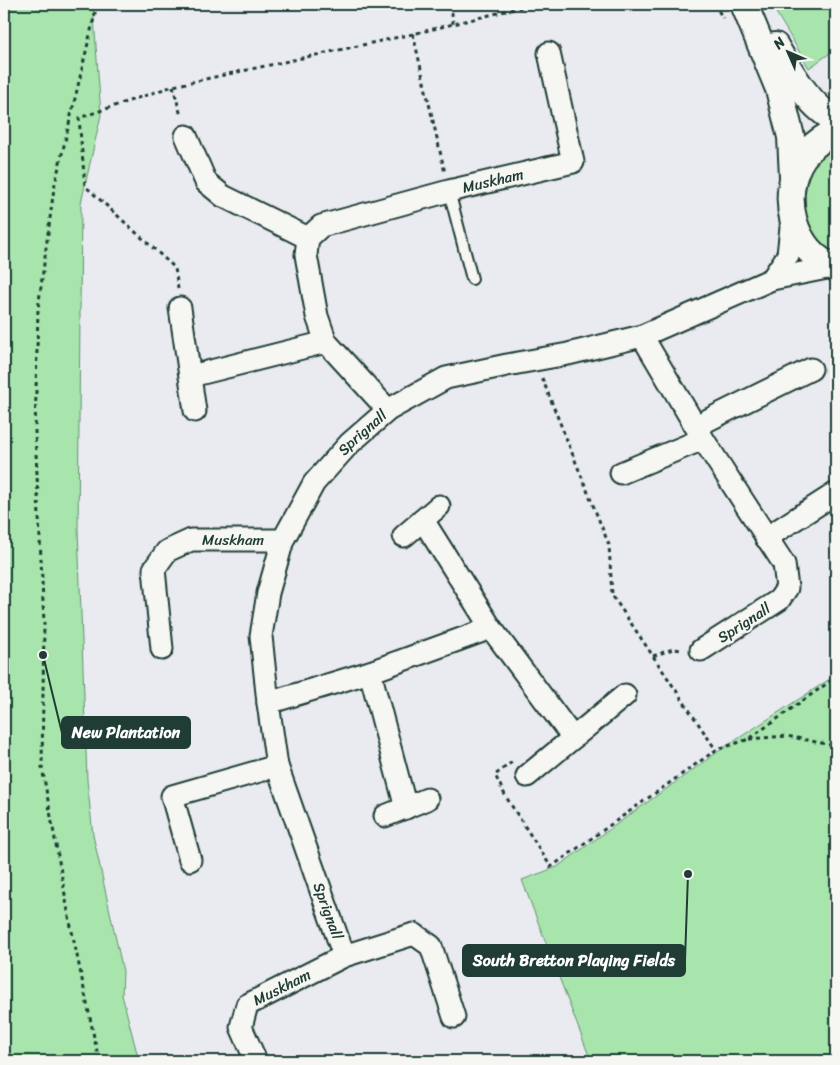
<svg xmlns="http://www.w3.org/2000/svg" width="840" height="1065" font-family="Sriracha,sans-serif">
<rect width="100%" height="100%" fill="#eaeaf1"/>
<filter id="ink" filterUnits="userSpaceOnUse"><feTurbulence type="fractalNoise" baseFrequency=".02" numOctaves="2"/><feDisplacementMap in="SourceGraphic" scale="10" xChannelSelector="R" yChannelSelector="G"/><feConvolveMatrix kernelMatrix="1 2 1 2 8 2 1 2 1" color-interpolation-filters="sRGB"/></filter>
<g filter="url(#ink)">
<g fill="#a7e5ad" stroke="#639170">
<polygon points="4,4 93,4 101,115 81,203 78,529 87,780 93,835 123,971 122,995 139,1061 4,1061"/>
<polygon points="771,4 828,4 836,19 836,49 809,68"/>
<polygon points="836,131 836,268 800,238 803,158"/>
<polygon points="836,675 836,1061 591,1061 522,880 557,867 719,751"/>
</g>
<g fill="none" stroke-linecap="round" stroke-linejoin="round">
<defs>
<polyline id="service" points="449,191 472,279"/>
<g id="minor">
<polyline points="186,136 206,182 223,196 308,238"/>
<polyline points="772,279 788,255 792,218"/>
<polyline points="180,308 195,411"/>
<polyline points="642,336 703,439 784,564 787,588 779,600 701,650"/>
<polyline points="191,376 326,342"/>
<path id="s1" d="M388 410 326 342 317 316 306 255 308 238 321 226 449 191 573 162 549 53"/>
<polyline points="696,426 811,369"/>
<polyline points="621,473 703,439"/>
<polyline points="423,520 491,628 573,738"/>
<polyline points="404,536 439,506"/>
<polyline points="766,538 836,493"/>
<path id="s2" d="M162 649 154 569 167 551 191 540H283"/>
<polyline points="370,672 406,808"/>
<polyline points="268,703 370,672 491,628"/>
<polyline points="527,776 625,695"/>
<polyline points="385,816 427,799"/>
<polyline points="190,860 172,796 277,766"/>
<path id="s3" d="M344 956 277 766 268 703 261 636 268 593 283 540 314 483 349 444 388 410 446 378 507 365 568 354 642 336 772 279 832 267"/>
<path id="s4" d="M256 1061 241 1027 247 1005 344 956 414 934 431 946 454 1017"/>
</g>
<g id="tertiary">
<polyline points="744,4 779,89 791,137 793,177"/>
<path d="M775 46C789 69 810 109 836 119"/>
<path d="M836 131C824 138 812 145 803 157 778 193 792 254 836 268"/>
</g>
</defs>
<use href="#service" stroke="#1f3d34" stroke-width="14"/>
<use href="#minor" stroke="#1f3d34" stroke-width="25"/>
<use href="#tertiary" stroke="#1f3d34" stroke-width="30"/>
<g stroke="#1f3d34" stroke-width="3" stroke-dasharray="4 4" stroke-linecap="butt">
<polyline points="96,4 96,9 54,188 38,309 35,432 44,623 42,767 69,917 99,1061"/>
<polyline points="451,4 453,24"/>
<polyline points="714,4 723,18"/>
<polyline points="413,34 445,173"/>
<polyline points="173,86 181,116"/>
<polyline points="178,289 175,268 85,186 79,118 173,86 413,34 534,4"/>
<polyline points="542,378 609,545 612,595 716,750"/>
<polyline points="653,656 673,649 681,650"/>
<polyline points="749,739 787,736 836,746"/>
<polyline points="512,762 495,775 506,797 551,867 716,750 749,739 836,677"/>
</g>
<use href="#service" stroke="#f6f6f2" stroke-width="10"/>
<use href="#minor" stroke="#f6f6f2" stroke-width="21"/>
<use href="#tertiary" stroke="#f6f6f2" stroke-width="26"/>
</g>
</g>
<g text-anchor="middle" stroke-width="4.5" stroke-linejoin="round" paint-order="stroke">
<g font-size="15" fill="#1f3d34" stroke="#f6f6f2">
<text dy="5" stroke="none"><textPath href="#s1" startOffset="394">Muskham</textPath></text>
<text dy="5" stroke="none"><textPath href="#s3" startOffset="566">Sprignall</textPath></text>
<text dy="5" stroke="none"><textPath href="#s2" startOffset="171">Muskham</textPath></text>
<text transform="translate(744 623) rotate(-33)" y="5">Sprignall</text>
<text transform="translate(328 911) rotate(70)" y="5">Sprignall</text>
<text dy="5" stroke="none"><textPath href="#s4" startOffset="99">Muskham</textPath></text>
</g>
</g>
<path fill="none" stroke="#1f3d34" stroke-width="2" d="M43 655L62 733M688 874L685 960"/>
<g fill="#1f3d34" stroke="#f6f6f2" stroke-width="2">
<circle cx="43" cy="655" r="5"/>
<circle cx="688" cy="874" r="5"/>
</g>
<g fill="#1f3d34" stroke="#1f3d34" stroke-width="2">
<rect x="62" y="717" width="128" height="31" rx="5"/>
<rect x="463" y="945" width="222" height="31" rx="5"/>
</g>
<g font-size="16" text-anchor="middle" font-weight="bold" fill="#fff">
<text x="126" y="738">New Plantation</text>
<text x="574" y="966">South Bretton Playing Fields</text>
</g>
<rect width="840" height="1065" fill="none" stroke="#f6f6f2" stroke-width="20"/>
<rect x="10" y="10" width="820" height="1045" fill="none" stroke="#1f3d34" stroke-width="2" filter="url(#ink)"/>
<g transform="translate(788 52) rotate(315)" stroke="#f6f6f2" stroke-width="4" paint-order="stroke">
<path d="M0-4L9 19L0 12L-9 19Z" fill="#1f3d34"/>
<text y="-8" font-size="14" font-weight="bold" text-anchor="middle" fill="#1f3d34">N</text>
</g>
</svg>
